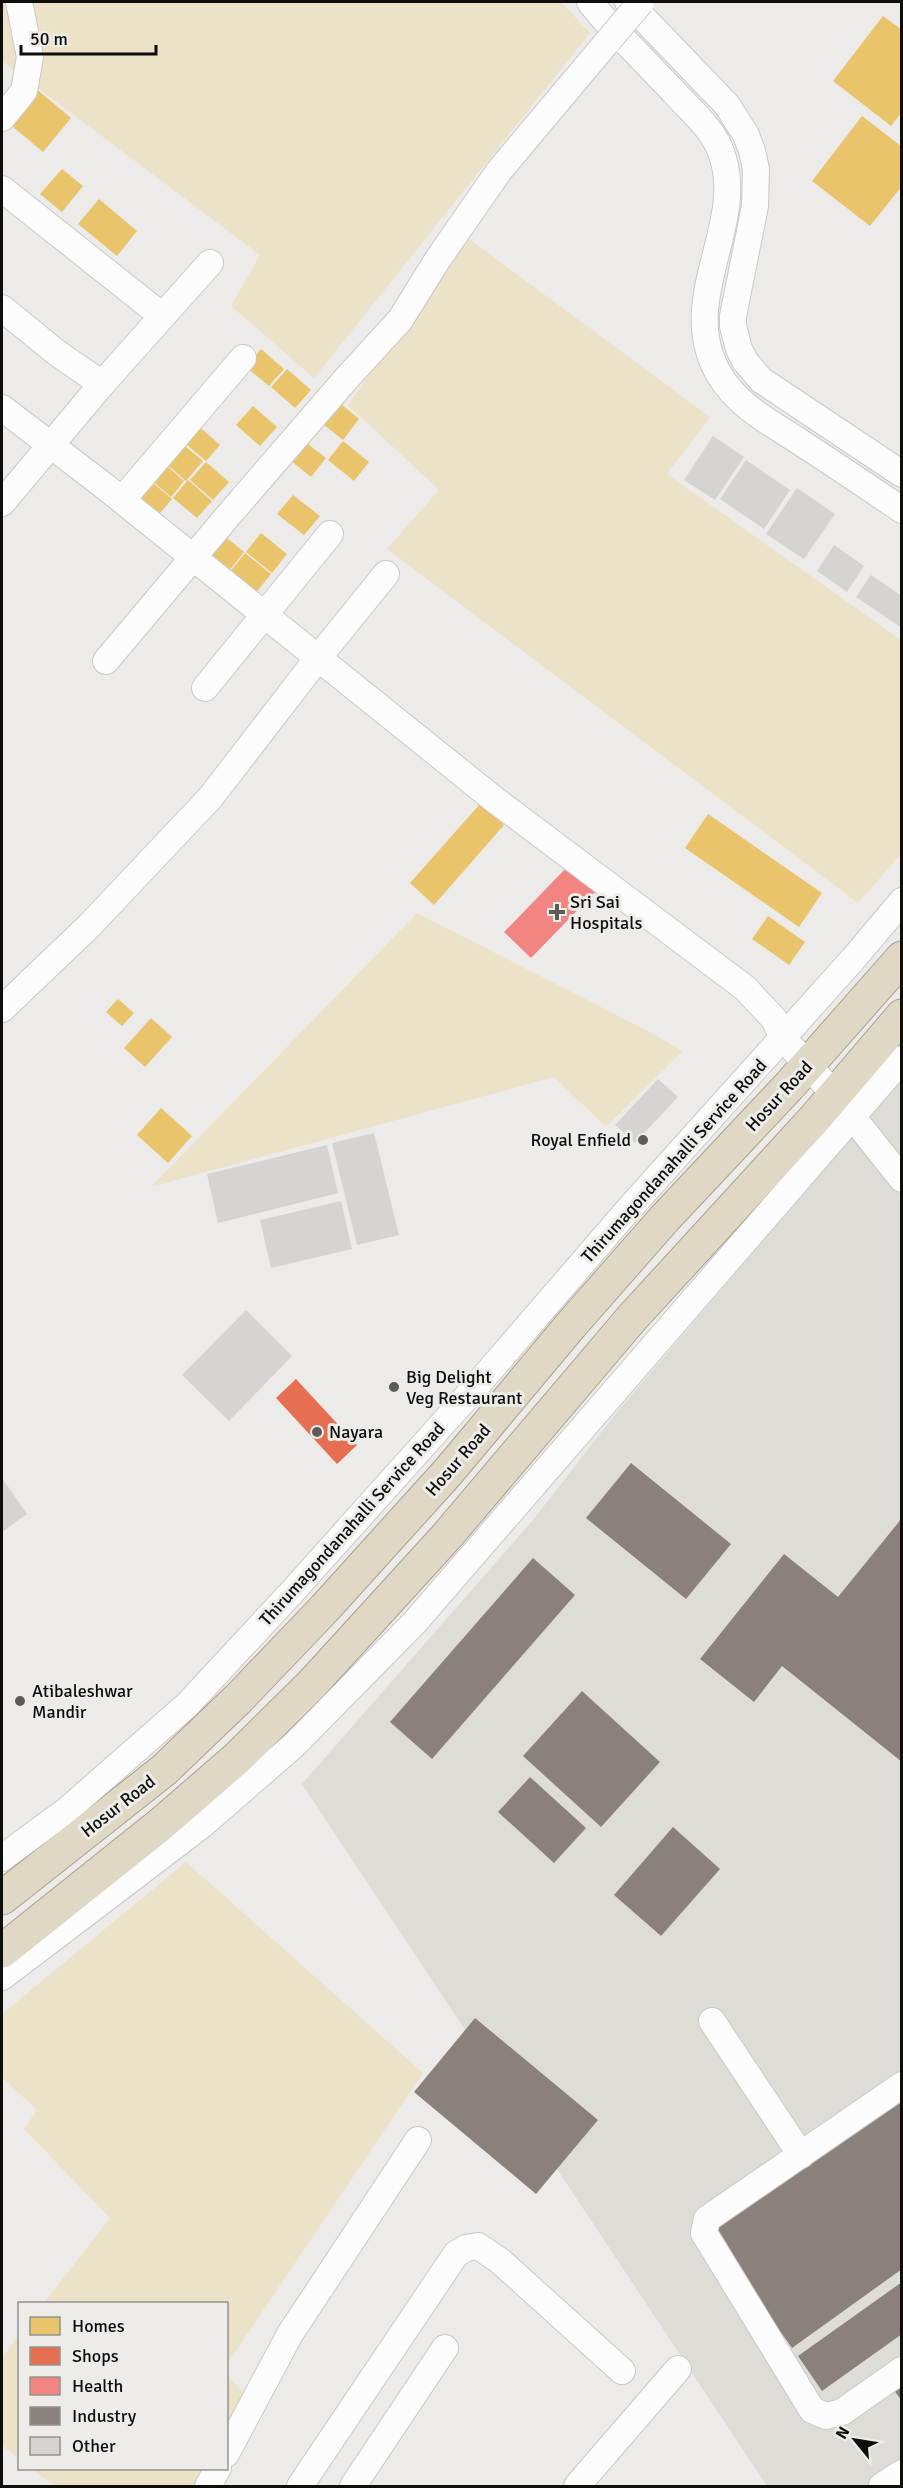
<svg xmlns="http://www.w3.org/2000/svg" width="903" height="2488" font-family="Signika,sans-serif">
<rect width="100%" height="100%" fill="#ecebea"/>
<polygon fill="#dedcd7" points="901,1079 901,2486 767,2486 302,1784 533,1520 617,1412"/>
<g fill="#ece2c7">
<polygon points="2,2 561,2 590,33 314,378 231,306 260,255 2,61"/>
<polygon points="465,236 710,417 667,474 901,640 901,854 858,903 387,549 439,490 348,405"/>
<polygon points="417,913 644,1029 683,1051 606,1127 554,1077 151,1187"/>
<polygon points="186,1862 423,2073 227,2364 226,2304 44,2303 110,2218 24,2129 37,2110 2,2077 2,2014"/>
<polygon points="19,2335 19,2459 2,2445 2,2358"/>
<polygon points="227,2376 247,2396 227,2431"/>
<polygon points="32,2469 205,2469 194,2486 55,2486"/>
</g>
<g fill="#e9c46a">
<polygon points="883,16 902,30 902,112 891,126 833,81"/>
<polygon points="34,87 71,118 43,152 6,121"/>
<polygon points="862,116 902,147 902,186 870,226 812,181"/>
<polygon points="62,169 83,186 62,212 40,194"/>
<polygon points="99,199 137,231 117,256 78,224"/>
<polygon points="261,349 284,369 269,386 246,367"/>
<polygon points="287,369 311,390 295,408 271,387"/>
<polygon points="335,399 359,419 343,440 318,420"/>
<polygon points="253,406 277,427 260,446 236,425"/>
<polygon points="194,422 220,445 206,461 180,439"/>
<polygon points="300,438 326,458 311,477 285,456"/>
<polygon points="179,441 203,461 186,481 162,460"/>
<polygon points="343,441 369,462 354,481 328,460"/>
<polygon points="206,462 229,482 213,500 190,480"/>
<polygon points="164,463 184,481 171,497 150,479"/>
<polygon points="146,477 172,499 155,519 129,497"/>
<polygon points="188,480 212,501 197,518 173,498"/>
<polygon points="293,495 320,516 304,535 277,514"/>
<polygon points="219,531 244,552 228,572 202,552"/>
<polygon points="261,533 287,554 272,573 246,552"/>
<polygon points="245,553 271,574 255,594 229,573"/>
<polygon points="480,804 504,825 434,905 410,883"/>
<polygon points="708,814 822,893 799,927 685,848"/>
<polygon points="768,916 805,942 789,965 752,939"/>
<polygon points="118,999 134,1013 122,1026 106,1012"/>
<polygon points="151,1018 172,1037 145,1067 124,1048"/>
<polygon points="161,1108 192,1136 168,1163 137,1135"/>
</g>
<polygon fill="#e76f51" points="296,1379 357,1445 337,1464 276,1398"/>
<polygon fill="#f28482" points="571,863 598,889 531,958 504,932"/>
<g fill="#8a817c">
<polygon points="631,1463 731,1544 686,1599 586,1518"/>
<polygon points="902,1518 902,1762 782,1666 754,1702 700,1659 784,1554 838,1597"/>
<polygon points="533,1558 575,1595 432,1759 390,1722"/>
<polygon points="582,1691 660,1762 601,1827 523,1756"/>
<polygon points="530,1777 586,1828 554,1863 498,1812"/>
<polygon points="673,1827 720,1869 661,1936 614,1895"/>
<polygon points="475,2018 598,2120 536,2194 414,2092"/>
<polygon points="902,2097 902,2269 792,2348 711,2233"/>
<polygon points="902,2282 902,2334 822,2391 798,2356"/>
<polygon points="902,2377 902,2401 890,2385"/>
</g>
<g fill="#d5d4d3">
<polygon points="713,436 744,457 715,500 684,480"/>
<polygon points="746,460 790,490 764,529 720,499"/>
<polygon points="797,488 835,514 804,559 766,534"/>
<polygon points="834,545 864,566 847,592 817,571"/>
<polygon points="871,575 902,596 902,628 856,597"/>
<polygon points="658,1079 678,1097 635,1143 615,1125"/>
<polygon points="374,1133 399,1235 357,1245 332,1143"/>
<polygon points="327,1145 338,1193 218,1223 207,1174"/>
<polygon points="341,1201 352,1249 271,1268 260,1220"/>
<polygon points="246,1310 292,1356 229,1421 182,1375"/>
<polygon points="2,1478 27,1514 2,1532"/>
</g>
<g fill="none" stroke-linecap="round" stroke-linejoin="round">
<defs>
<g id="minor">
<path d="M590 2 604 19C627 43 650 67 673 91 689 109 709 125 719 147 752 221 673 299 720 376 738 406 771 423 800 442 834 464 868 487 902 510"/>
<polyline points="628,2 727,105 746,135 752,151 756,169 755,206 733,316 733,326 739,349 745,361 761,380 902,474"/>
<polyline points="2,118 24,91 30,57 19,2"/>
<polyline points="2,189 161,315"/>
<polyline points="2,308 57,353 102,384 210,263"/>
<polyline points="2,408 103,485 495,800 745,988 774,1019 783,1038 835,1095 902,1179"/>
<polyline points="122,500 243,358"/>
<polyline points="2,503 102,384"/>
<polyline points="106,661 227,517 346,379 400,320 438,259 499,171 608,41"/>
<polyline points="205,688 330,534"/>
<polyline points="2,1009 89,926 210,798 318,658 386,574"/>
<polyline points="2,1858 66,1811 187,1705 292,1592 472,1391 628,1210 854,958 902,901"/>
<polyline points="2,1977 202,1825 294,1745 415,1622 902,1059"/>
<polyline points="712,2021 801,2155"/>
<polyline points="902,2085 707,2219 704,2233 812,2410 826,2416 842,2412 902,2370"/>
<polyline points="226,2454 290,2334 418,2140"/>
<polyline points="208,2486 218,2468"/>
<polyline points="300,2486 456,2254 466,2248 478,2246 500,2261 622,2371"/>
<polyline points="353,2486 445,2348"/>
<polyline points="577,2486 678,2369"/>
<polyline points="882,2486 902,2473"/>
</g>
<g id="highway">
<polyline points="2,1898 164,1770 238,1699 325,1608 448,1472 571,1325 665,1218 790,1085 902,958"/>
<polyline points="2,1951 161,1824 236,1759 311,1685 446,1537 631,1319 815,1118 902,1016"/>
</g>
</defs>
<use href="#minor" stroke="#cac9c8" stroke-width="28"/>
<use href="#highway" stroke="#a8a28c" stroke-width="35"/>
<use href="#minor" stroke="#fcfcfc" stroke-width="26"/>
<use href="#highway" stroke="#ded8c5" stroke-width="33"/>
<defs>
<polyline id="minor-bridge" points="608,41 641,2"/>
</defs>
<use href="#minor-bridge" stroke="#cac9c8" stroke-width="28" stroke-linecap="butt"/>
<use href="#minor-bridge" stroke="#fcfcfc" stroke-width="26"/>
</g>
<g fill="#5b5b5a" stroke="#edece9" stroke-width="2">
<path d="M554 903h6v6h6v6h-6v6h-6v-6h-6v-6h6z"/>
<circle cx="643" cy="1140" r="6"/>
<circle cx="394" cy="1387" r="6"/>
<circle cx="317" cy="1432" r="6"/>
<circle cx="20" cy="1701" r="6"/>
</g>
<g text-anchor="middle" stroke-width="6" stroke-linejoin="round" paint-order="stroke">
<g font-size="18" fill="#0d0d0c" stroke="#edece9" text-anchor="start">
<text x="570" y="908">Sri Sai<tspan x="570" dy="21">Hospitals</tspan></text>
<text x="631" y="1146" text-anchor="end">Royal Enfield</text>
<text x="406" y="1383">Big Delight<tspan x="406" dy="21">Veg Restaurant</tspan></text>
<text x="329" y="1438">Nayara</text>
<text x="32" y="1697">Atibaleshwar<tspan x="32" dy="21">Mandir</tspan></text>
</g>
<g font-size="18" fill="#0d0d0c" stroke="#edece9">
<text transform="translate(779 1096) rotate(-47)" y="6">Hosur Road</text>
<text transform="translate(674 1161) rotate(-48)" y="6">Thirumagondanahalli Service Road</text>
<text transform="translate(458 1460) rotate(-49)" y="6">Hosur Road</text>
<text transform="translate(352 1524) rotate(-48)" y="6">Thirumagondanahalli Service Road</text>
<text transform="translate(118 1806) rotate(-38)" y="6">Hosur Road</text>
</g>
</g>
<rect width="903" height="2488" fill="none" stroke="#0d0d0c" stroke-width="6"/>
<rect x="18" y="2302" width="210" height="168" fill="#edece9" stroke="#939391" stroke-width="1.5"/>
<rect x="30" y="2317" width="30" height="18" fill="#e9c46a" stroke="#939391" stroke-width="1.5"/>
<text x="72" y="2332" font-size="18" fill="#0d0d0c">Homes</text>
<rect x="30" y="2347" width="30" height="18" fill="#e76f51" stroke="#939391" stroke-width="1.5"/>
<text x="72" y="2362" font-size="18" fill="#0d0d0c">Shops</text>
<rect x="30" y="2377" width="30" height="18" fill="#f28482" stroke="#939391" stroke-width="1.5"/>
<text x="72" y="2392" font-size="18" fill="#0d0d0c">Health</text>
<rect x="30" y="2407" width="30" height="18" fill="#8a817c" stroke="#939391" stroke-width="1.5"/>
<text x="72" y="2422" font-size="18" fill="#0d0d0c">Industry</text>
<rect x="30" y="2437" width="30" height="18" fill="#d5d4d3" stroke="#939391" stroke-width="1.5"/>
<text x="72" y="2452" font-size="18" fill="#0d0d0c">Other</text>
<g transform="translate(855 2440) rotate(300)" stroke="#edece9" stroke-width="4.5" paint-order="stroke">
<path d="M0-4.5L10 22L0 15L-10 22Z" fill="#0d0d0c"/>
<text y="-9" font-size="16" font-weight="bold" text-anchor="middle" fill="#0d0d0c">N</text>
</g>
<path d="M21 45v9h135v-9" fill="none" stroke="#0d0d0c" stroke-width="3"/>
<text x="30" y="45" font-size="18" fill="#0d0d0c" stroke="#edece9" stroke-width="4.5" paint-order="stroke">50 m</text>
</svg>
